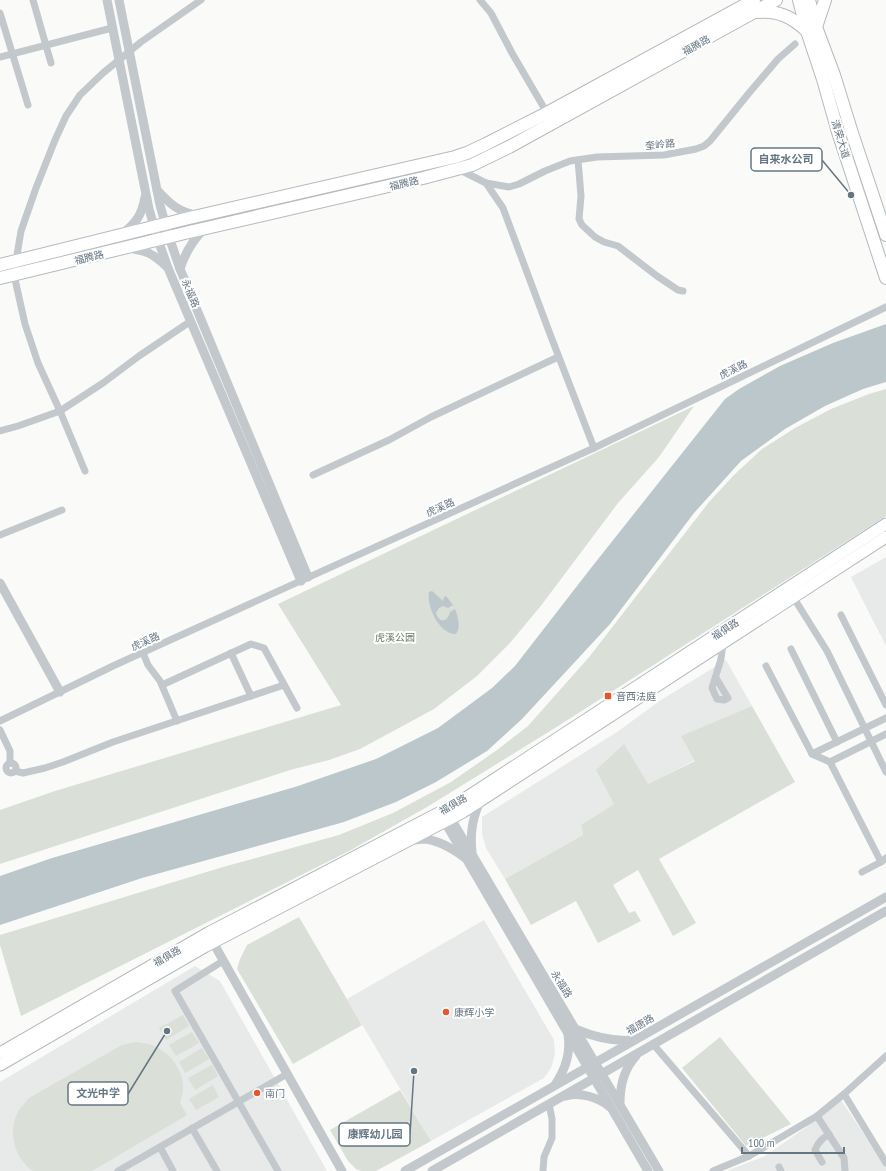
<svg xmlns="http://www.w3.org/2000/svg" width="886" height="1171" font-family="'PT Sans Narrow','Noto Sans SC',sans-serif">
<rect width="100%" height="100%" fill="#fafaf8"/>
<g fill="#e8e9e9">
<polygon points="886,557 886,646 851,577"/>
<polygon points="726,660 752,706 682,736 695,760 647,785 614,804 581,825 583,835 505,879 486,848 482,834 482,817 617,732 661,700"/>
<polygon points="484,920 554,1040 555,1054 551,1068 544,1078 431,1141 347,999"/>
<polygon points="195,966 220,981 327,1171 0,1171 0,1082"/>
<polygon points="841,1100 886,1167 886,1171 726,1171 765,1156 805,1128"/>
</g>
<g fill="#dadfd7">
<polygon points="886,389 886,516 555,728 427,807 351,850 21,1016 0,945 0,935 223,867 339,835 393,813 451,782 497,750 528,726 590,656 709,502 734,475 762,449 795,428 831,409 869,394"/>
<polygon points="694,406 659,457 618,503 540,607 509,644 477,676 434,709 360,749 329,760 290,770 0,864 0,810 55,791 341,705 278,604"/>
<polygon points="752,706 795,782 659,859 696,923 673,936 638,870 613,885 629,913 635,911 641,921 598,943 576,901 531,925 505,879 583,835 581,825 614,804 596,770 624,744 648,784 695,761 681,736"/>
<polygon points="299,917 362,1025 293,1064 237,969 240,959 247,945"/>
<polygon points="183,1015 189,1026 166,1040 159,1028"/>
<polygon points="192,1032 199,1043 176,1056 169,1045"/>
<polygon points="720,1037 791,1124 746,1146 682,1068"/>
<path d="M136 1042C141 1043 147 1043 152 1045 170 1052 185 1071 183 1091 182 1095 181 1099 180 1103L187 1115 92 1171H33C14 1158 7 1131 19 1110 22 1106 26 1102 29 1098L122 1045Z"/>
<polygon points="202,1048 209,1059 185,1073 179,1062"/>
<polygon points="212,1065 218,1076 195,1090 188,1078"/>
<polygon points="213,1085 219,1097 196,1110 189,1099"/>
<polygon points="400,1090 431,1141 376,1171 361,1171 356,1169 348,1161 330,1130"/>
</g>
<g fill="#bbc7cb">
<polygon points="886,324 886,382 863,389 825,406 785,429 741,461 694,513 610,624 522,719 487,751 436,782 396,802 344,822 142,878 0,925 0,876 52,858 298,786 376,759 438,728 492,688 515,666 591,568 725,399 739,389 780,366 833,343"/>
<path d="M432 591 443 601 444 597 446 596 453 605 448 608 443 606 439 608 436 613C439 624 448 622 450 612L455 609C458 617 461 627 456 634 440 635 426 606 429 592Z"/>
</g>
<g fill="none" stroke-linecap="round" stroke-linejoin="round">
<defs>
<g id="secondary">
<polyline points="0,1053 208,933 458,803 886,524"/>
<polyline points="0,1065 206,946 463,812 886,537"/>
</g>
<g id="primary">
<polyline points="799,0 807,31 823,79 838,132 886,278"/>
<polyline points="809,0 816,27 834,75 852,133 886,235"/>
<path d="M757 12C778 10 792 17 807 31"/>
<polyline points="816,27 825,0"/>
<polyline points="0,265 185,219 455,157 467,153 486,144 547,113 754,0"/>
<polyline points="0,278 189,232 423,178 472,165 509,147 776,0"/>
</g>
</defs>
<use href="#secondary" stroke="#b3babf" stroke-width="13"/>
<use href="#primary" stroke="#b5babe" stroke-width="14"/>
<g stroke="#c3c8cc" stroke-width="7">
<polyline points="33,0 51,63"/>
<polyline points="480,0 491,13 512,53 547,113"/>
<polyline points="0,13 28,105"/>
<polyline points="0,57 112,28"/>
<polyline points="578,160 581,196 579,219 582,225 595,237 604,242 618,246 657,276 678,290 683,291"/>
<polyline points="458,169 486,183 503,208 550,334 594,448"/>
<polyline points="486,183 509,187 519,184 545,171 570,161 597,157 664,155 696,149 704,146 710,141 749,93 778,59 795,44"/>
<polyline points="0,431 18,426 60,411 103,383 139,356 191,321"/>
<polyline points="85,471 60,411 38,363 25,324 14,275 16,261 21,231 36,188 55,140 66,116 80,95 103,73 141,42 201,0"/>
<polyline points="313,475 389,440 431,417 558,357"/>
<polyline points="0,535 62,510"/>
<polyline points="792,595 827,651 886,772"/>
<polyline points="841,615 886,705"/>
<polyline points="791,649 837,742"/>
<polyline points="143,653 148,665 160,681 177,721"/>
<polyline points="231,653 251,696"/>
<polyline points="766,666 812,754 830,762 881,862 886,858"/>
<polyline points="716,678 728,698 724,700 717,699 712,688 721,659 723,643"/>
<polyline points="162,685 251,644 264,648 297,708"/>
<polyline points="0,721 115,665 594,448 886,307"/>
<polyline points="0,730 10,751 10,763"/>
<polyline points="812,754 886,718"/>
<polyline points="830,762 886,734"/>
<circle cx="11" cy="768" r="5"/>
<polyline points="15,771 23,773 45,768 63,762 113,742 284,685"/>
<polyline points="862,872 881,862"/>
<polyline points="223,961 175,991 278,1171"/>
<polyline points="653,1044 749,1156"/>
<polyline points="844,1094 886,1056"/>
<polyline points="817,1116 844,1158 845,1171"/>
<polyline points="192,1128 217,1171"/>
<polyline points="160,1147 173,1171"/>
<path d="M822 1162 815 1150C818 1142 822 1139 829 1134"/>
<polyline points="779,1167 781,1171"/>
<polyline points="118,1171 287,1074"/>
<polyline points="543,1171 544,1157 552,1138 552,1119 549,1104"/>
<polyline points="713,1171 749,1156 763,1148 817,1116 844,1094 886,1163"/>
</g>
<g stroke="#c3c8cc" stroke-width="9">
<polyline points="107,0 149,209 158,240 168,268 301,581"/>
<polyline points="119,0 160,205 169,237 180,269 308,577"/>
<path d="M157 190C169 203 179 213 198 215"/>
<path d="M122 234C136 223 142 215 145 197"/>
<path d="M128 248C147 251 152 253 166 266"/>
<path d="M180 269C185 253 192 241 204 229"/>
<polyline points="0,583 60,692"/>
<polyline points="447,812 659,1171"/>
<polyline points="442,817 648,1171"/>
<path d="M411 841C415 840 420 839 424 839 439 840 453 849 464 857"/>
<path d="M472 852C470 834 472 817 481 800"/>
<polyline points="210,937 342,1171"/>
<path d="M575 1029C594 1037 613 1042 634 1040"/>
<path d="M555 1085C565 1070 571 1053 568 1035"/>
<path d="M566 1096C580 1092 598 1097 610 1107"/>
<path d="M620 1103C620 1086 624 1069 636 1056"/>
<polyline points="405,1171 886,897"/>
<polyline points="432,1171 886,911"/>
</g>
<use href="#secondary" stroke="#fff" stroke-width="11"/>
<use href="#primary" stroke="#fff" stroke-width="12"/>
</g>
<g fill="#e4572e" stroke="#fff" stroke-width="1.5">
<rect x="604" y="692" width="8" height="8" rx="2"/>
<circle cx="446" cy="1012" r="4"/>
<circle cx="257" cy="1093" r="4"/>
</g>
<g text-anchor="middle" stroke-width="4" stroke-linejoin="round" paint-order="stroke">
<g font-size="10" fill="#657683" stroke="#fff">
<text transform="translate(696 45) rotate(-29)" y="4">福腾路</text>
<text transform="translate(841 139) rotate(73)" y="4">清荣大道</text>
<text transform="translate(660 144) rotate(-6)" y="4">奎岭路</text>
<text transform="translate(404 183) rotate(-13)" y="4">福腾路</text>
<text transform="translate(89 257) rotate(-14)" y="4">福腾路</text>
<text transform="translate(191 293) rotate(67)" y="4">永福路</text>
<text transform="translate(733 369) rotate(-26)" y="4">虎溪路</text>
<text transform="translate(440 507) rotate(-24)" y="4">虎溪路</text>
<text transform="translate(725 629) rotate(-33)" y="4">福俱路</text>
<text transform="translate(145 641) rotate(-24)" y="4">虎溪路</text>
<text transform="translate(453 804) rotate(-30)" y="4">福俱路</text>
<text transform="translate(167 956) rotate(-30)" y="4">福俱路</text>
<text transform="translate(562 984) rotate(59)" y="4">永福路</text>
<text transform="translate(640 1024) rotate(-30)" y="4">福唐路</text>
</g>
<g font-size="10" fill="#687a64" stroke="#fff">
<text x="395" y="641">虎溪公园</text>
</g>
<g font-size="10" fill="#657683" stroke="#fff" text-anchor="start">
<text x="616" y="700">音西法庭</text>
<text x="454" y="1016">康辉小学</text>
<text x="265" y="1097">南门</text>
</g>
</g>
<path fill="none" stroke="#657683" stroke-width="1.5" d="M851 195L822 160M167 1031L128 1094M414 1071L410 1134"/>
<g fill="#657683" stroke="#fff" stroke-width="1.5">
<circle cx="851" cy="195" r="4"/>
<circle cx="167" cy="1031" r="4"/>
<circle cx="414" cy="1071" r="4"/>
</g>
<g fill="#fff" stroke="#657683" stroke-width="1.5">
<rect x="751" y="148" width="71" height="23" rx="4"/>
<rect x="68" y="1082" width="60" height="23" rx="4"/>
<rect x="339" y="1123" width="71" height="23" rx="4"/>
</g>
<g font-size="11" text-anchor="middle" font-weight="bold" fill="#657683">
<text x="786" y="163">自来水公司</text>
<text x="98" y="1097">文光中学</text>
<text x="375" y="1138">康辉幼儿园</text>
</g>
<path d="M742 1147v6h102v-6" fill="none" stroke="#657683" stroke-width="2"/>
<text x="748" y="1147" font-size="12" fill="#657683" stroke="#ffffff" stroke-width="3" paint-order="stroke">100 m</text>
</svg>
